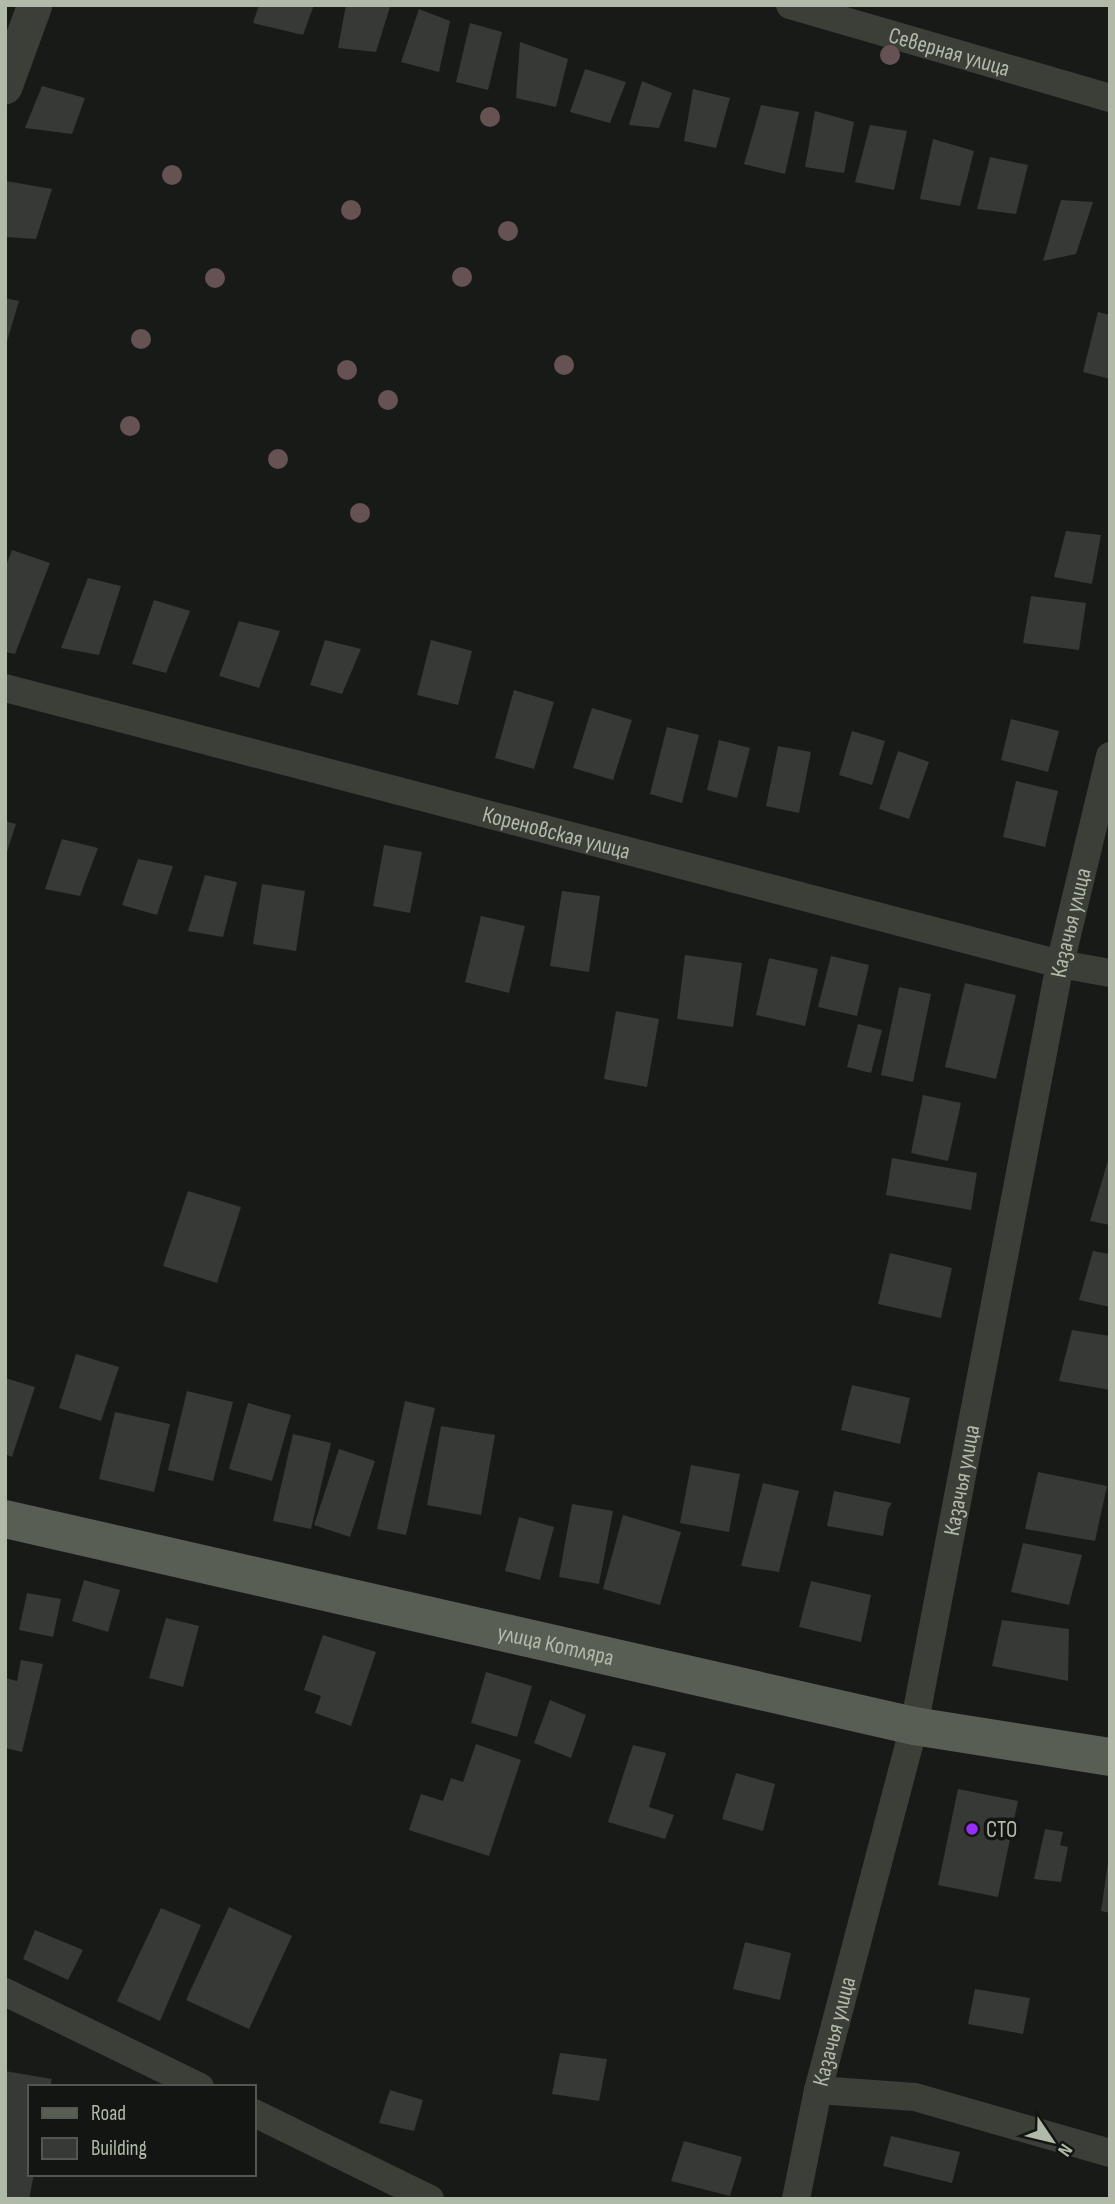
<svg xmlns="http://www.w3.org/2000/svg" width="1115" height="2204" font-family="'Sofia Sans Condensed',sans-serif">
<rect width="100%" height="100%" fill="#181a18"/>
<g fill="#363935">
<polygon points="259,5 314,5 303,35 253,23"/>
<polygon points="346,5 390,7 376,52 338,48"/>
<polygon points="419,9 450,21 439,72 401,62"/>
<polygon points="470,23 502,32 488,90 456,82"/>
<polygon points="520,42 568,59 556,107 516,98"/>
<polygon points="585,69 626,82 610,123 570,112"/>
<polygon points="642,81 672,93 659,128 629,125"/>
<polygon points="42,86 85,98 72,134 25,128"/>
<polygon points="693,89 730,98 716,148 684,141"/>
<polygon points="761,105 799,112 785,174 744,164"/>
<polygon points="815,111 854,122 844,173 805,167"/>
<polygon points="870,125 907,131 894,190 855,182"/>
<polygon points="933,139 974,151 960,206 920,199"/>
<polygon points="990,157 1028,165 1016,214 977,209"/>
<polygon points="6,181 52,189 36,239 5,237"/>
<polygon points="1061,200 1093,202 1076,254 1043,261"/>
<polygon points="5,298 19,301 6,345 5,345"/>
<polygon points="1098,312 1110,315 1110,379 1083,372"/>
<polygon points="1066,531 1101,535 1092,584 1054,577"/>
<polygon points="12,550 50,563 15,654 5,652 5,568"/>
<polygon points="88,578 121,586 99,655 61,648"/>
<polygon points="1031,596 1086,603 1079,650 1023,643"/>
<polygon points="154,600 190,611 166,673 132,664"/>
<polygon points="239,621 280,631 259,688 219,676"/>
<polygon points="325,640 361,649 342,694 310,685"/>
<polygon points="431,640 472,651 458,705 417,695"/>
<polygon points="514,690 554,702 534,769 495,758"/>
<polygon points="592,708 632,720 613,780 573,768"/>
<polygon points="1011,719 1059,731 1048,772 1001,760"/>
<polygon points="667,727 699,735 682,803 650,794"/>
<polygon points="852,731 885,741 872,785 839,775"/>
<polygon points="719,740 750,748 737,798 707,790"/>
<polygon points="778,746 811,752 799,813 766,806"/>
<polygon points="898,751 929,762 909,819 879,809"/>
<polygon points="1016,781 1058,791 1045,847 1003,837"/>
<polygon points="5,821 16,824 6,855 5,855"/>
<polygon points="62,839 98,848 80,896 45,889"/>
<polygon points="384,845 422,852 410,913 373,906"/>
<polygon points="138,859 173,866 157,915 122,905"/>
<polygon points="205,875 237,882 223,937 188,931"/>
<polygon points="262,884 305,891 296,951 253,944"/>
<polygon points="562,891 600,896 589,972 550,966"/>
<polygon points="481,916 525,926 509,993 465,982"/>
<polygon points="685,955 742,963 733,1027 677,1019"/>
<polygon points="831,956 869,965 857,1016 818,1007"/>
<polygon points="769,958 818,969 805,1026 756,1015"/>
<polygon points="965,983 1016,995 996,1079 945,1067"/>
<polygon points="899,987 931,994 913,1082 881,1075"/>
<polygon points="616,1011 659,1019 647,1087 604,1079"/>
<polygon points="858,1024 882,1030 871,1073 847,1067"/>
<polygon points="923,1095 961,1103 948,1161 911,1153"/>
<polygon points="1110,1154 1110,1225 1090,1221"/>
<polygon points="892,1158 977,1173 971,1210 886,1195"/>
<polygon points="188,1191 241,1207 217,1283 163,1266"/>
<polygon points="1093,1251 1110,1254 1110,1307 1079,1300"/>
<polygon points="890,1253 952,1268 941,1318 878,1304"/>
<polygon points="1072,1330 1110,1336 1110,1390 1059,1381"/>
<polygon points="76,1354 119,1367 101,1421 59,1408"/>
<polygon points="5,1378 35,1387 12,1457 5,1454"/>
<polygon points="852,1385 910,1398 900,1444 841,1430"/>
<polygon points="187,1391 233,1402 213,1481 168,1470"/>
<polygon points="405,1401 435,1408 406,1535 377,1529"/>
<polygon points="248,1403 291,1415 272,1481 229,1469"/>
<polygon points="115,1412 170,1424 154,1492 99,1479"/>
<polygon points="441,1426 495,1435 481,1515 427,1505"/>
<polygon points="293,1434 331,1443 311,1529 273,1521"/>
<polygon points="339,1449 375,1461 350,1537 314,1525"/>
<polygon points="691,1465 740,1474 729,1532 680,1523"/>
<polygon points="1038,1472 1107,1486 1095,1541 1025,1529"/>
<polygon points="763,1483 799,1491 779,1572 741,1566"/>
<polygon points="834,1491 892,1503 888,1509 883,1536 827,1526"/>
<polygon points="572,1504 613,1511 599,1584 559,1577"/>
<polygon points="623,1515 681,1532 660,1605 603,1589"/>
<polygon points="519,1517 554,1527 540,1580 505,1571"/>
<polygon points="1023,1543 1082,1555 1069,1605 1011,1592"/>
<polygon points="84,1580 120,1590 108,1632 72,1621"/>
<polygon points="811,1581 871,1595 861,1642 799,1627"/>
<polygon points="27,1593 61,1599 53,1637 19,1630"/>
<polygon points="166,1618 199,1626 183,1687 149,1678"/>
<polygon points="1002,1620 1069,1629 1068,1681 992,1666"/>
<polygon points="323,1635 376,1652 351,1726 315,1713 321,1696 304,1690"/>
<polygon points="21,1660 43,1664 22,1752 5,1748 5,1678 17,1681"/>
<polygon points="486,1672 532,1686 517,1737 471,1723"/>
<polygon points="550,1700 586,1715 571,1758 534,1743"/>
<polygon points="476,1744 521,1760 489,1856 409,1830 421,1794 443,1801 451,1778 463,1782"/>
<polygon points="633,1745 666,1753 649,1807 674,1815 665,1839 608,1822"/>
<polygon points="736,1773 775,1784 763,1831 722,1819"/>
<polygon points="958,1789 1018,1801 998,1897 938,1885"/>
<polygon points="1045,1829 1063,1832 1060,1845 1068,1847 1061,1882 1034,1879"/>
<polygon points="1108,1863 1110,1863 1110,1913 1101,1911"/>
<polygon points="229,1907 292,1936 249,2029 186,2000"/>
<polygon points="161,1908 201,1925 160,2021 117,2001"/>
<polygon points="35,1930 83,1950 68,1980 23,1959"/>
<polygon points="745,1942 791,1953 780,2000 733,1989"/>
<polygon points="975,1989 1030,1998 1023,2034 968,2024"/>
<polygon points="560,2053 607,2059 599,2101 552,2094"/>
<polygon points="5,2071 52,2079 50,2087 30,2087 30,2174 34,2174 29,2199 5,2199"/>
<polygon points="390,2090 423,2100 414,2131 379,2123"/>
<polygon points="891,2136 960,2152 952,2183 883,2166"/>
<polygon points="684,2141 742,2157 730,2196 671,2181"/>
</g>
<g fill="none" stroke-linecap="round" stroke-linejoin="round">
<g stroke="#3b3f38" stroke-width="28">
<path id="s1" d="M790 5 1110 98"/>
<path id="s2" d="M5 688 1060 964 1110 973"/>
<polyline points="5,1992 200,2087"/>
<polyline points="818,2090 915,2097 1110,2153"/>
<polyline points="254,2113 430,2199"/>
<path id="s3" d="M796 2199 818 2090 914 1726 1060 964 1110 756"/>
</g>
<polyline stroke="#3b3f38" stroke-width="35" points="5,87 35,5"/>
<path stroke="#585e54" stroke-width="38" id="s4" d="M5 1519 914 1726 1110 1757"/>
</g>
<g fill="#665253">
<circle cx="890" cy="55" r="10"/>
<circle cx="490" cy="117" r="10"/>
<circle cx="172" cy="175" r="10"/>
<circle cx="351" cy="210" r="10"/>
<circle cx="508" cy="231" r="10"/>
<circle cx="462" cy="277" r="10"/>
<circle cx="215" cy="278" r="10"/>
<circle cx="141" cy="339" r="10"/>
<circle cx="564" cy="365" r="10"/>
<circle cx="347" cy="370" r="10"/>
<circle cx="388" cy="400" r="10"/>
<circle cx="130" cy="426" r="10"/>
<circle cx="278" cy="459" r="10"/>
<circle cx="360" cy="513" r="10"/>
</g>
<circle fill="#972efb" stroke="#131513" stroke-width="2.5" cx="972" cy="1829" r="7"/>
<g text-anchor="middle" stroke-width="7" stroke-linejoin="round" paint-order="stroke">
<g font-size="23" fill="#b1baa9" stroke="#131513">
<text dy="8" stroke="none"><textPath href="#s1" startOffset="166">Северная улица</textPath></text>
<text dy="8" stroke="none"><textPath href="#s2" startOffset="570">Кореновская улица</textPath></text>
<text dy="8" stroke="none"><textPath href="#s3" startOffset="1306">Казачья улица</textPath></text>
<text dy="8" stroke="none"><textPath href="#s3" startOffset="738">Казачья улица</textPath></text>
<text dy="8" stroke="none"><textPath href="#s4" startOffset="565">улица Котляра</textPath></text>
<text dy="8" stroke="none"><textPath href="#s3" startOffset="172">Казачья улица</textPath></text>
</g>
<g font-size="23" fill="#b1baa9" stroke="#131513" text-anchor="start">
<text x="986" y="1837">СТО</text>
</g>
</g>
<rect width="1115" height="2204" fill="none" stroke="#b1baa9" stroke-width="14"/>
<rect x="28" y="2085" width="228" height="91" fill="#131513" stroke="#52574f" stroke-width="2"/>
<rect x="42" y="2108" width="35" height="10" fill="#585e54" stroke="#52574f" stroke-width="2"/>
<text x="91" y="2120" font-size="21" fill="#b1baa9">Road</text>
<rect x="42" y="2138" width="35" height="21" fill="#363935" stroke="#52574f" stroke-width="2"/>
<text x="91" y="2155" font-size="21" fill="#b1baa9">Building</text>
<g transform="translate(1052 2141) rotate(125)" stroke="#131513" stroke-width="5" paint-order="stroke">
<path d="M0-5L12 26L0 18L-12 26Z" fill="#b1baa9"/>
<text y="-10" font-size="19" font-weight="bold" text-anchor="middle" fill="#b1baa9">N</text>
</g>
</svg>
